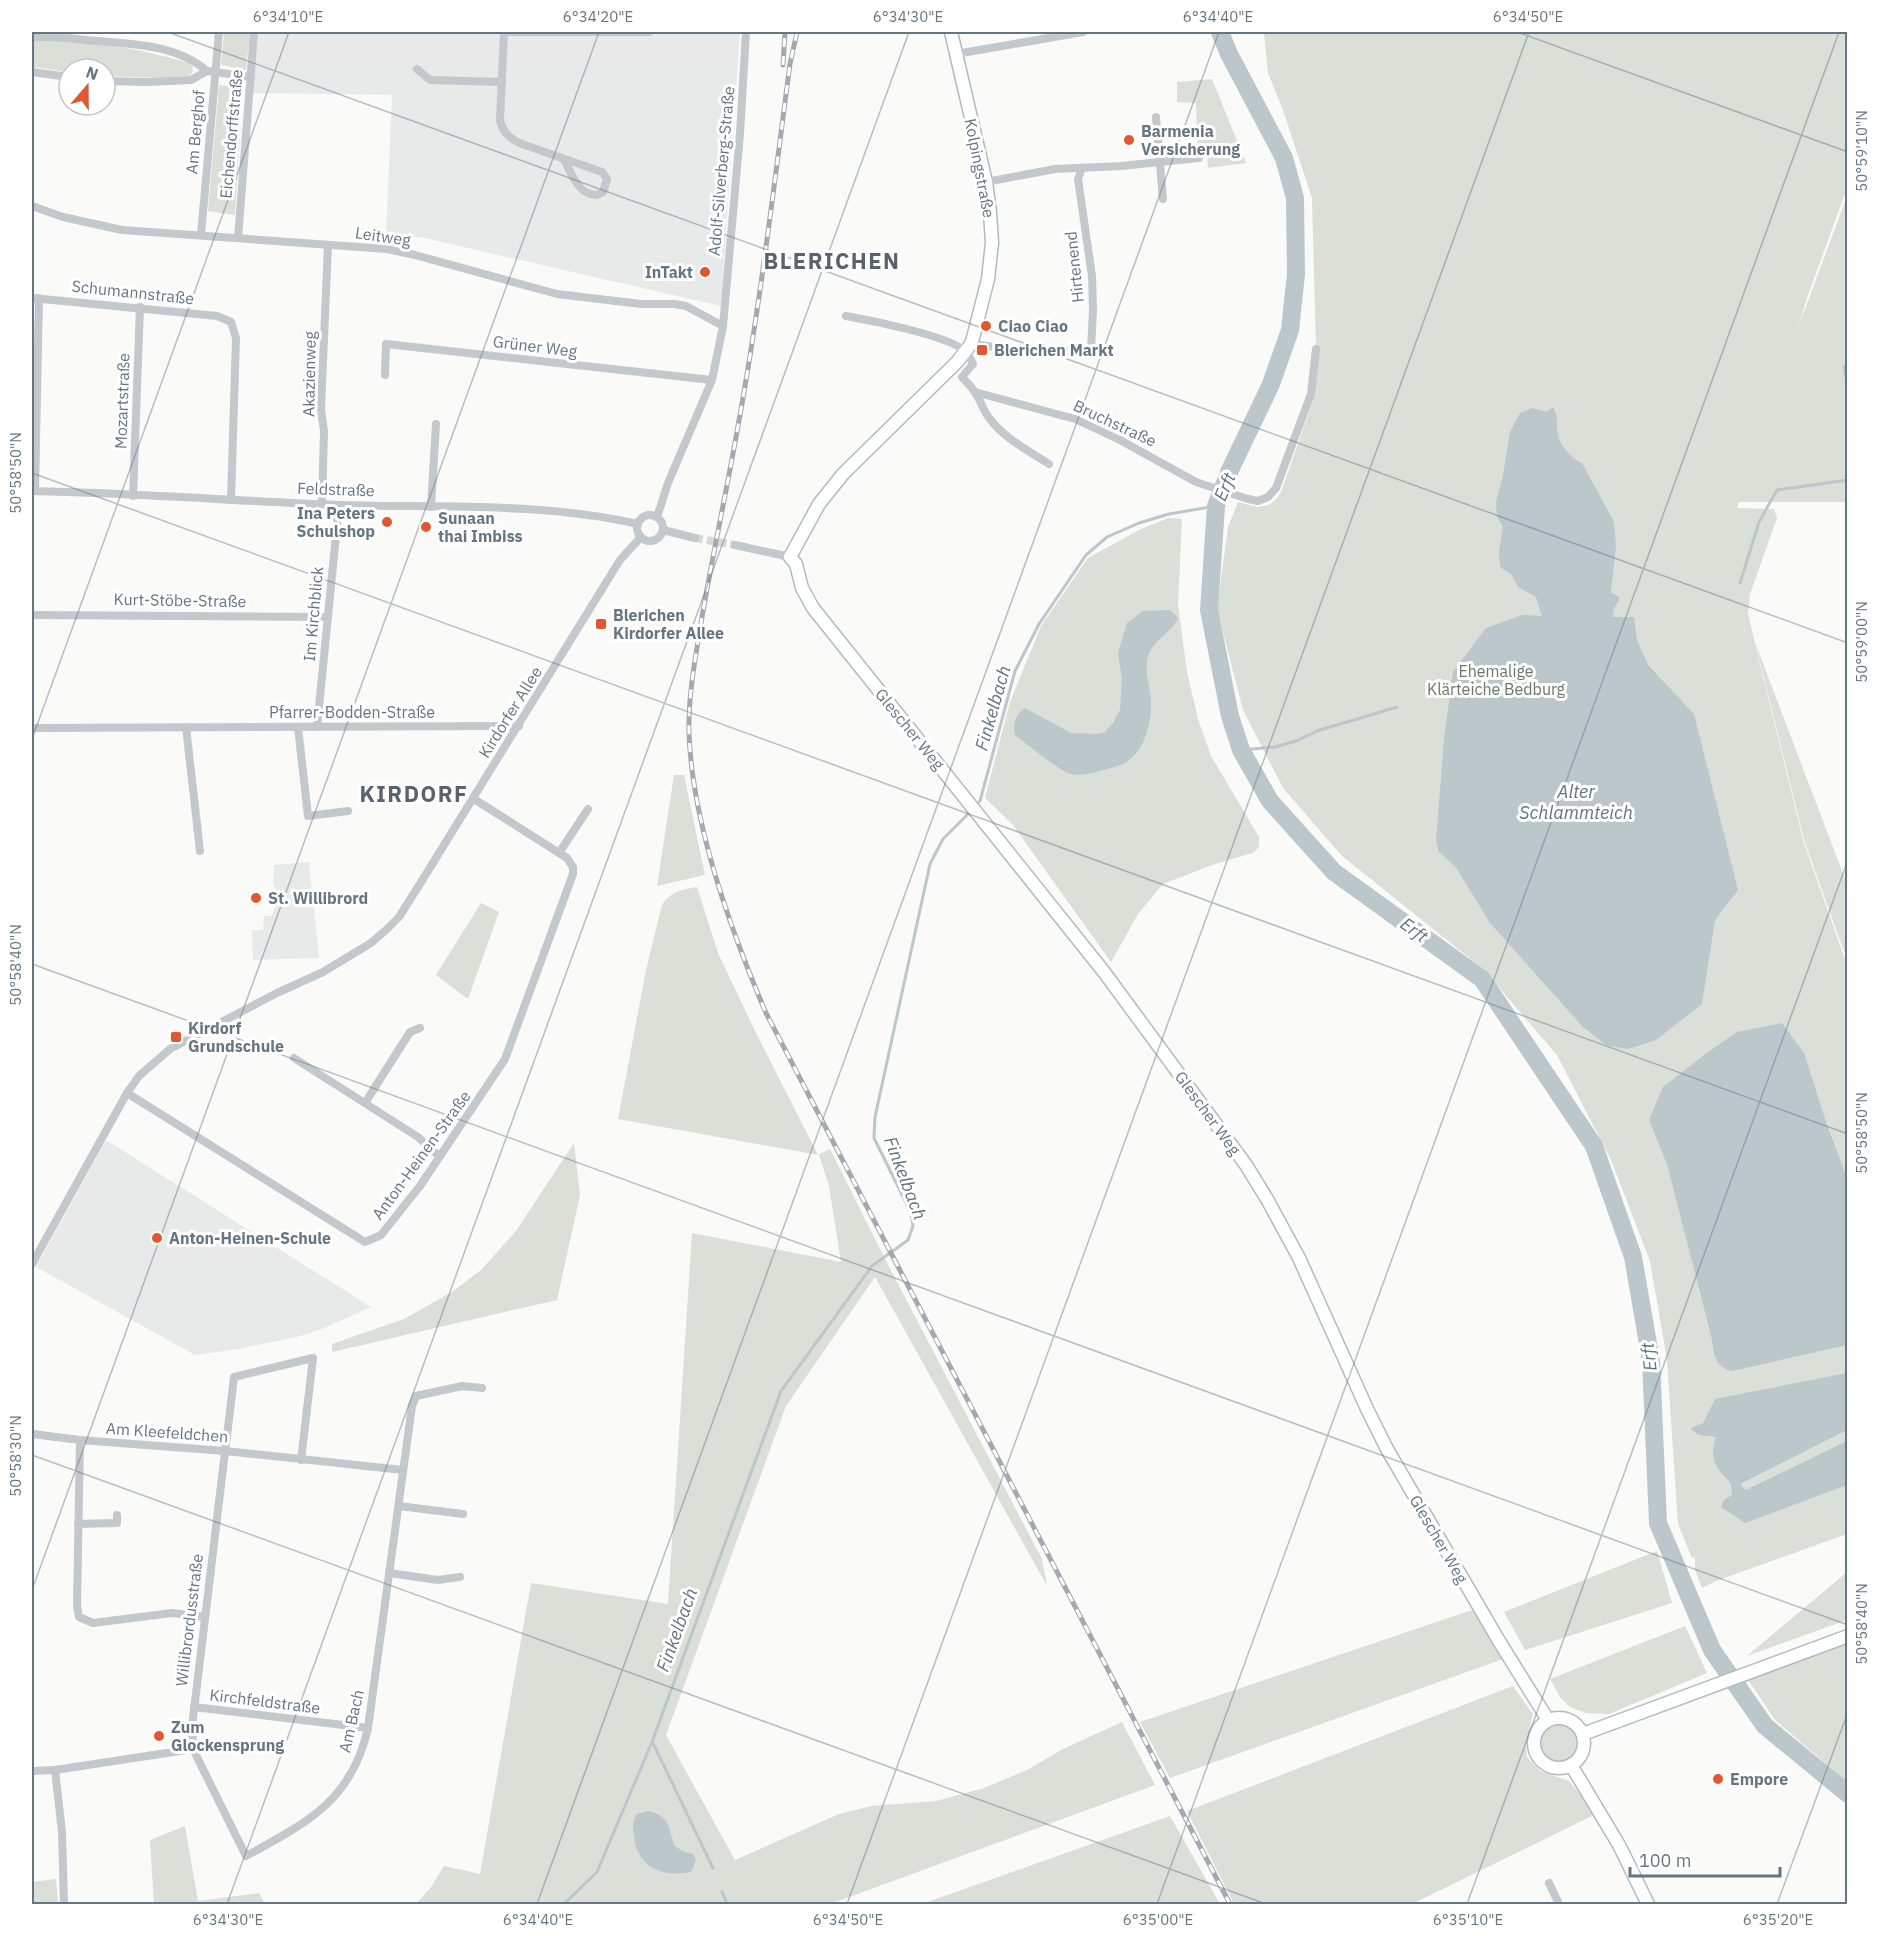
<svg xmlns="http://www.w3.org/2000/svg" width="1879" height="1936" font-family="'IBM Plex Sans',sans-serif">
<rect width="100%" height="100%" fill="#fafaf8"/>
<g fill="#e8e9e9">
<polygon points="255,32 740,32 721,306 420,237 386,235 392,95 249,93"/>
<polygon points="309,862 319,958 253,960 252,930 263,930 264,916 272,916 277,901 273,882 274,865"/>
<polygon points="106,1140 371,1307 322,1329 297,1337 238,1349 195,1355 36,1267"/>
</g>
<g fill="#dadfd7">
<polygon points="224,32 250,32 246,70 221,65"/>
<polygon points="1264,32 1847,32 1847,188 1807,298 1798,328 1847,196 1847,502 1739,502 1737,508 1774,509 1777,518 1750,594 1748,614 1803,840 1847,965 1847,1534 1716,1581 1702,1588 1695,1570 1695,1557 1692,1558 1678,1524 1667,1360 1650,1261 1611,1160 1557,1055 1483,969 1342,856 1283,788 1243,710 1217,609 1228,527 1238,502 1257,507 1269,505 1277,498 1281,492 1313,401 1311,394 1316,349 1312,198 1284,113 1268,73"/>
<path d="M32 40C84 39 139 48 189 63L193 67 192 73 189 76 162 78 105 76V69H69V72L32 67Z"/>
<polygon points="1212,79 1246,163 1208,168 1207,152 1198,153 1196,103 1177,102 1177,82"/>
<polygon points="219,85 243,88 235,215 208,211"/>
<polygon points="1168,518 1182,519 1178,605 1187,672 1198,719 1211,756 1259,837 1259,847 1253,853 1215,864 1163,884 1138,914 1111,962 1013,825 985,798 1010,702 1041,626 1088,558 1141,529"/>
<polygon points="1756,645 1847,884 1847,960 1804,840"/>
<polygon points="674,775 684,775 705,875 657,886"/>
<path d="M697 887 718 953 754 1029 818 1155 830 1149 885 1259 1042 1559 1047 1586 875 1277 786 1406 666 1735 735 1860 839 1814 871 1806 936 1801 984 1788 1029 1769 1063 1749 1122 1722 1155 1785 830 1904H416L431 1887 444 1866 480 1874 531 1583 668 1604 692 1233 841 1262 829 1186 819 1155 618 1119 646 970 662 905C671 891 682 890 697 887Z"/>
<polygon points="481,903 499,912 468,999 436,975"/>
<polygon points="574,1143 580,1195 557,1300 332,1352 332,1344 404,1319 452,1292 481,1270 516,1231"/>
<polygon points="1657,1551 1672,1603 1525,1650 1504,1612"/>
<polygon points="1847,1572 1847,1620 1747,1656"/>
<polygon points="1475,1609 1503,1659 1170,1778 1140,1722"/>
<polygon points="1685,1626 1707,1673 1609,1714 1586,1713 1570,1707 1560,1697 1550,1679"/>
<polygon points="1847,1641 1847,1782 1775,1720 1747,1678"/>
<polygon points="1513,1686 1533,1714 1526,1742 1527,1757 1540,1771 1569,1781 1596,1814 1412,1904 1234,1904 1187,1811"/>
<circle cx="1558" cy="1743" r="19"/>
<polygon points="1170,1816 1220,1904 922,1904"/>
<polygon points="185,1826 198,1901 259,1893 265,1904 154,1904 150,1840"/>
<polygon points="56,1879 58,1904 32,1904 32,1882"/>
</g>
<g fill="#bbc7cb">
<path d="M1553 407C1560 421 1555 423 1558 435 1560 446 1573 460 1582 463L1614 522 1616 547 1611 592 1620 598 1614 608 1613 617H1634L1637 640 1648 665 1694 714 1738 890 1715 920 1702 1004 1656 1040 1628 1049 1606 1045 1583 1027 1490 923 1455 866 1439 852 1436 841 1444 739 1453 672 1486 628 1523 615 1542 616 1536 597 1518 587 1512 575 1500 567 1499 551 1503 527 1497 516 1496 502 1503 475 1510 432 1520 413 1532 408 1547 412Z"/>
<path d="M1170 610 1178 618C1171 634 1153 639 1148 657 1143 674 1152 689 1151 706 1150 728 1144 751 1125 763 1119 766 1110 768 1103 770 1094 773 1081 776 1071 774 1058 770 1027 744 1015 735 1012 724 1016 714 1025 708L1071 733 1098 734 1105 732 1113 723 1120 710 1122 679 1118 653 1127 623 1143 611Z"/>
<path d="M1782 1023 1804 1053 1827 1125 1847 1178V1345L1732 1371C1713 1367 1714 1351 1711 1335L1667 1164 1649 1120 1663 1087 1704 1055 1737 1032Z"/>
<path d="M1847 1373V1430L1742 1483 1741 1486 1746 1490 1847 1441V1485L1745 1523 1721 1507 1724 1500 1732 1495C1731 1476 1727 1482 1719 1470 1712 1461 1712 1447 1716 1437 1707 1435 1697 1438 1691 1428L1703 1423 1715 1399Z"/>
<path d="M649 1811C670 1817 668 1826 674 1845L682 1851 693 1854 696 1860 691 1872C662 1877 638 1868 634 1837 633 1827 632 1822 637 1814Z"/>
</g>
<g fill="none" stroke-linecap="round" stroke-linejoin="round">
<g stroke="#bbc7cb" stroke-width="3">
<polyline points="1848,364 1844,367 1848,386"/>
<polyline points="1740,583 1759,522 1777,490 1848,480"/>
<polyline points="1241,750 1275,747 1296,741 1317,731 1397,707"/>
<polyline points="976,805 980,801 1015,671 1039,624 1086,555 1107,537 1139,523 1169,514 1216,506"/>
<polyline points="653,1743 713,1868"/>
<polyline points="722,1892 727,1904"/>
<polyline points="564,1904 597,1872 652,1742 781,1391 872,1266 908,1240 913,1226 911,1213 874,1138 875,1117 930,864 943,839 972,810"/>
</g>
<polyline stroke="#bbc7cb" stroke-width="18" points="1220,32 1229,54 1284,158 1295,198 1296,274 1290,330 1271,384 1230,470 1216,506 1209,610 1230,716 1241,750 1270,801 1334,872 1482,979 1594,1146 1633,1257 1651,1361 1658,1523 1712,1650 1765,1726 1848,1794"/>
<polyline stroke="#d5d9db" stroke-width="8" stroke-dasharray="8 4" stroke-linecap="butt" points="695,538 735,545"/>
<defs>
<g id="secondary">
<polyline points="951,32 986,182 990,212 992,243 988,279 973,338 971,344 957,362 843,474 819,504 790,557 796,564 802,588 813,608 1104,972 1246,1165 1267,1199 1299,1258 1368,1411 1387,1449 1499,1641 1548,1720"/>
<circle cx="1559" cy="1743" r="25"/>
<polyline points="1583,1734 1848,1636"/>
<polyline points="1571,1765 1619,1845 1648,1904"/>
</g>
</defs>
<use href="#secondary" stroke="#b3babf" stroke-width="15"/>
<g stroke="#c3c8cc" stroke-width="8">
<path d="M504 32 500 120C503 133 510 139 522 144L602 172 607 179 603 192 597 195C579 196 571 173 564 159"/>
<polyline points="504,32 649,32"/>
<path d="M32 37C53 36 75 39 97 41 134 44 177 45 207 71"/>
<polyline points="956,54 1083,32"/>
<polyline points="417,69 430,80 502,82"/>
<polyline points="32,72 69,77"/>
<polyline points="105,81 147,82 191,80 207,71 251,77"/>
<polyline points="1156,117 1163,199"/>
<polyline points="986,182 1055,169 1121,166 1199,158"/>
<polyline points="32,206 63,217 122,230 387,249 415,255 557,294 641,304 674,304 686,306 723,326"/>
<polyline points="201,235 219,32"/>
<polyline points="238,238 254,32"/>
<polyline points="32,298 217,316 231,322 236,338 231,500"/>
<path d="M846 316C869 320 951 336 966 352 969 355 971 360 973 364L962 377C966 382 971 386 974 391 981 400 983 411 990 419 1005 439 1029 451 1049 464"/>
<polyline points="971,344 1028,351 1091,351 1093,309 1092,276 1078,179 1082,168"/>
<polyline points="385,375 386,344 712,380"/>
<polyline points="975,392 1075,419 1120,440 1196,482 1248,499 1258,501 1268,497 1276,488 1311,394 1316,349"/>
<path d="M32 491C134 493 237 501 340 505 439 508 541 502 638 524"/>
<polyline points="35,491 39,298"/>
<polyline points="133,496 140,307"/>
<polyline points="322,504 324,431 321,409 328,245"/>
<polyline points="431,507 436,424"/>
<circle cx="650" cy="528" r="13"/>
<polyline points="657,517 668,483 712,380 723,326 740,134 746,32"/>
<polyline points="663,530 695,538"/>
<polyline points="735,545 790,557"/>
<polyline points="32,615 328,617"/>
<polyline points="186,727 200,851"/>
<polyline points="298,727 308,816 348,811"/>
<polyline points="317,727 339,505"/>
<polyline points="32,728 519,726"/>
<polyline points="559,853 588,809"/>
<polyline points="294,1058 418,1137 439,1156"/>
<polyline points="127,1093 365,1242 381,1235 420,1186 505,1059 573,874 573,867 567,858 474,799"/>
<polyline points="365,1103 410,1032 420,1028"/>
<polyline points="32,1264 127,1093 139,1076 170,1049 277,993 323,972 371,943 386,930 399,917 423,879 620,560 641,537"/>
<polyline points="32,1434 80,1440 225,1451 403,1470"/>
<polyline points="80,1440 77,1606 79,1617 93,1623 172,1613 205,1617"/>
<path d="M301 1460 313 1358 234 1377 192 1727 193 1749 246 1856C306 1823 352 1801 368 1728L412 1406 416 1396 462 1386 482 1388"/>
<polyline points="399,1506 463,1514"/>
<polyline points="78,1524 117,1523 117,1515"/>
<polyline points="389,1573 438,1580 460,1577"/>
<polyline points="194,1707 368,1728"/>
<polyline points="55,1770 62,1832 64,1904"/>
<polyline points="32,1771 55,1770 193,1749"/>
<polyline points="1549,1883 1559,1904"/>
</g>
<use href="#secondary" stroke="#fff" stroke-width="12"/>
<defs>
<g id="rail">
<path d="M797 32 790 64C774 185 760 306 738 426 727 489 713 553 702 617 696 655 688 694 689 733 692 822 731 931 766 1013L1230 1904"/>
<polyline points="783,65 785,32"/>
</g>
</defs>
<use href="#rail" stroke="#a2aab0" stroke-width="5"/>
<use href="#rail" stroke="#fff" stroke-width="3" stroke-dasharray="9" stroke-linecap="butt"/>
</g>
<path fill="none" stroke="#657683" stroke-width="1.5" stroke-opacity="0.45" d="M168 32 1848 643M1517 32 1848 152M32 473 1848 1134M32 739 289 32M32 964 1848 1625M32 1455 1266 1904M32 1590 599 32M227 1904 909 32M537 1904 1219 32M847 1904 1529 32M1157 1904 1839 32M1467 1904 1848 860M1777 1904 1848 1712"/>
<g fill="#e4572e" stroke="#fff" stroke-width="2">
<circle cx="1129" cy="140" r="6"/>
<circle cx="705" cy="272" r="6"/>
<circle cx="986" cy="326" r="6"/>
<rect x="976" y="344" width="12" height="12" rx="3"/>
<circle cx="387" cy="522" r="6"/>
<circle cx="426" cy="527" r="6"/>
<rect x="595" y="618" width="12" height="12" rx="3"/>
<circle cx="256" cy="898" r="6"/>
<rect x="170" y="1031" width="12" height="12" rx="3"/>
<circle cx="157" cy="1238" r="6"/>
<circle cx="159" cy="1736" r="6"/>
<circle cx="1718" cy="1779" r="6"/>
</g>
<g text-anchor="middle" stroke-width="6" stroke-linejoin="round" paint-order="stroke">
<g font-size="16" font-weight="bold" fill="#657683" stroke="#fff" text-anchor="start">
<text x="1141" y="137">Barmenia<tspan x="1141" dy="18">Versicherung</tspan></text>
<text x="693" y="278" text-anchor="end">InTakt</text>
<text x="998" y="332">Ciao Ciao</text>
<text x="994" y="356">Blerichen Markt</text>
<text x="375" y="519" text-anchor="end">Ina Peters<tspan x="375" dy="18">Schulshop</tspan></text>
<text x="438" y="524">Sunaan<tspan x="438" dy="18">thai Imbiss</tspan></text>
<text x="613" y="621">Blerichen<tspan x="613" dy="18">Kirdorfer Allee</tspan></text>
<text x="268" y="904">St. Willibrord</text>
<text x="188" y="1034">Kirdorf<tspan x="188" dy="18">Grundschule</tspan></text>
<text x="169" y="1244">Anton-Heinen-Schule</text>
<text x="171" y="1733">Zum<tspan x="171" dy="18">Glockensprung</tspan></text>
<text x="1730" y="1785">Empore</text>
</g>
<g font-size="16" fill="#657683" stroke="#fff">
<text transform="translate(195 132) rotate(-85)" y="6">Am Berghof</text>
<text transform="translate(231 134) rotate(-85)" y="6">Eichendorffstraße</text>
<text transform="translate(980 168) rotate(79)" y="6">Kolpingstraße</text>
<text transform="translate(721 171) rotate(-85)" y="6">Adolf-Silverberg-Straße</text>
<text transform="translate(383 236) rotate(8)" y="6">Leitweg</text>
<text transform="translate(1074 267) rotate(-96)" y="6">Hirtenend</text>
<text transform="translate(133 292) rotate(6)" y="6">Schumannstraße</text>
<text transform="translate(535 346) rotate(7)" y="6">Grüner Weg</text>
<text transform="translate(309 374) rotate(-89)" y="6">Akazienweg</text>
<text transform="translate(122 401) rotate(-88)" y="6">Mozartstraße</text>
<text transform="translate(1115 423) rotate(25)" y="6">Bruchstraße</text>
<text transform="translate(336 489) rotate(2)" y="6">Feldstraße</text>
<text transform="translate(180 600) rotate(1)" y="6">Kurt-Stöbe-Straße</text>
<text transform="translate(313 614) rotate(-85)" y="6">Im Kirchblick</text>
<text x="352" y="718">Pfarrer-Bodden-Straße</text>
<text transform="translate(510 712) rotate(-58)" y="6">Kirdorfer Allee</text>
<text transform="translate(910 729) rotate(51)" y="6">Glescher Weg</text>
<text transform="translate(1208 1113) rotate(54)" y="6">Glescher Weg</text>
<text transform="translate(421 1155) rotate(-54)" y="6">Anton-Heinen-Straße</text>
<text transform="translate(167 1432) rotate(4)" y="6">Am Kleefeldchen</text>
<text transform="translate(1439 1539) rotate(60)" y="6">Glescher Weg</text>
<text transform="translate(189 1620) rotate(-83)" y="6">Willibrordusstraße</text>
<text transform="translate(265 1701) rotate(7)" y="6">Kirchfeldstraße</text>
<text transform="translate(351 1721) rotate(-77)" y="6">Am Bach</text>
</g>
<g font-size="16" fill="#687a64" stroke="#fff">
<text x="1496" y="677">Ehemalige<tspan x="1496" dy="18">Klärteiche Bedburg</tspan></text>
</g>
<g font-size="18" font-style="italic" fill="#60757c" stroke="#fff">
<text transform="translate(1225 487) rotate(-67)" y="6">Erft</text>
<text transform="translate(993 708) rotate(-74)" y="6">Finkelbach</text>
<text x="1576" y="798">Alter<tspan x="1576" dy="21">Schlammteich</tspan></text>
<text transform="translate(1414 930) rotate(36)" y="6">Erft</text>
<text transform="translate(905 1178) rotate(69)" y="6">Finkelbach</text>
<text transform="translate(1649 1357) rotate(-97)" y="6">Erft</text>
<text transform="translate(677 1630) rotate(-70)" y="6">Finkelbach</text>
</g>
<g font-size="22" font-weight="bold" letter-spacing="1.5" fill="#57646e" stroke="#fff">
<text x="832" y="269">BLERICHEN</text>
<text x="414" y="802">KIRDORF</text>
</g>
</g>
<rect width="1879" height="1936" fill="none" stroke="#ffffff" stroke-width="66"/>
<g transform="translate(87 87) rotate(20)"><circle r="28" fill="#ffffff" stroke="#c1c8cd" stroke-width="1.5"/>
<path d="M0-4.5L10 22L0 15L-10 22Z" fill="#e4572e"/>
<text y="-9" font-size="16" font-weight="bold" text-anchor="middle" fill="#657683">N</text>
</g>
<path d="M1630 1867v9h150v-9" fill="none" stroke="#657683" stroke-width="3"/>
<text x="1639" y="1867" font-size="18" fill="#657683" stroke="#ffffff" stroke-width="4.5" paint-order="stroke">100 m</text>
<rect x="33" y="33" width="1813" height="1870" fill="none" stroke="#657683" stroke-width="2"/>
<g font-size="15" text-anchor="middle" fill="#657683">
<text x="288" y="22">6°34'10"E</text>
<text x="598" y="22">6°34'20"E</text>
<text x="908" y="22">6°34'30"E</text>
<text x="1218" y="22">6°34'40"E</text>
<text x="1528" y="22">6°34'50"E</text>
<text transform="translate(1862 151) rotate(-90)" y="5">50°59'10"N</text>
<text transform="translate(16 473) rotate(-90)" y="5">50°58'50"N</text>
<text transform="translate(1862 642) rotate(-90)" y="5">50°59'00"N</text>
<text transform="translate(16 965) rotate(-90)" y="5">50°58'40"N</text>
<text transform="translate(1862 1133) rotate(-90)" y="5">50°58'50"N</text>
<text transform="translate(16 1456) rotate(-90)" y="5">50°58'30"N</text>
<text transform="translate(1862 1624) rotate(-90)" y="5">50°58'40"N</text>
<text x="228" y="1925">6°34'30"E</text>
<text x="538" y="1925">6°34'40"E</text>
<text x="848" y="1925">6°34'50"E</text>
<text x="1158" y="1925">6°35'00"E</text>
<text x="1468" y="1925">6°35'10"E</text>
<text x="1778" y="1925">6°35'20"E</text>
</g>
</svg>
